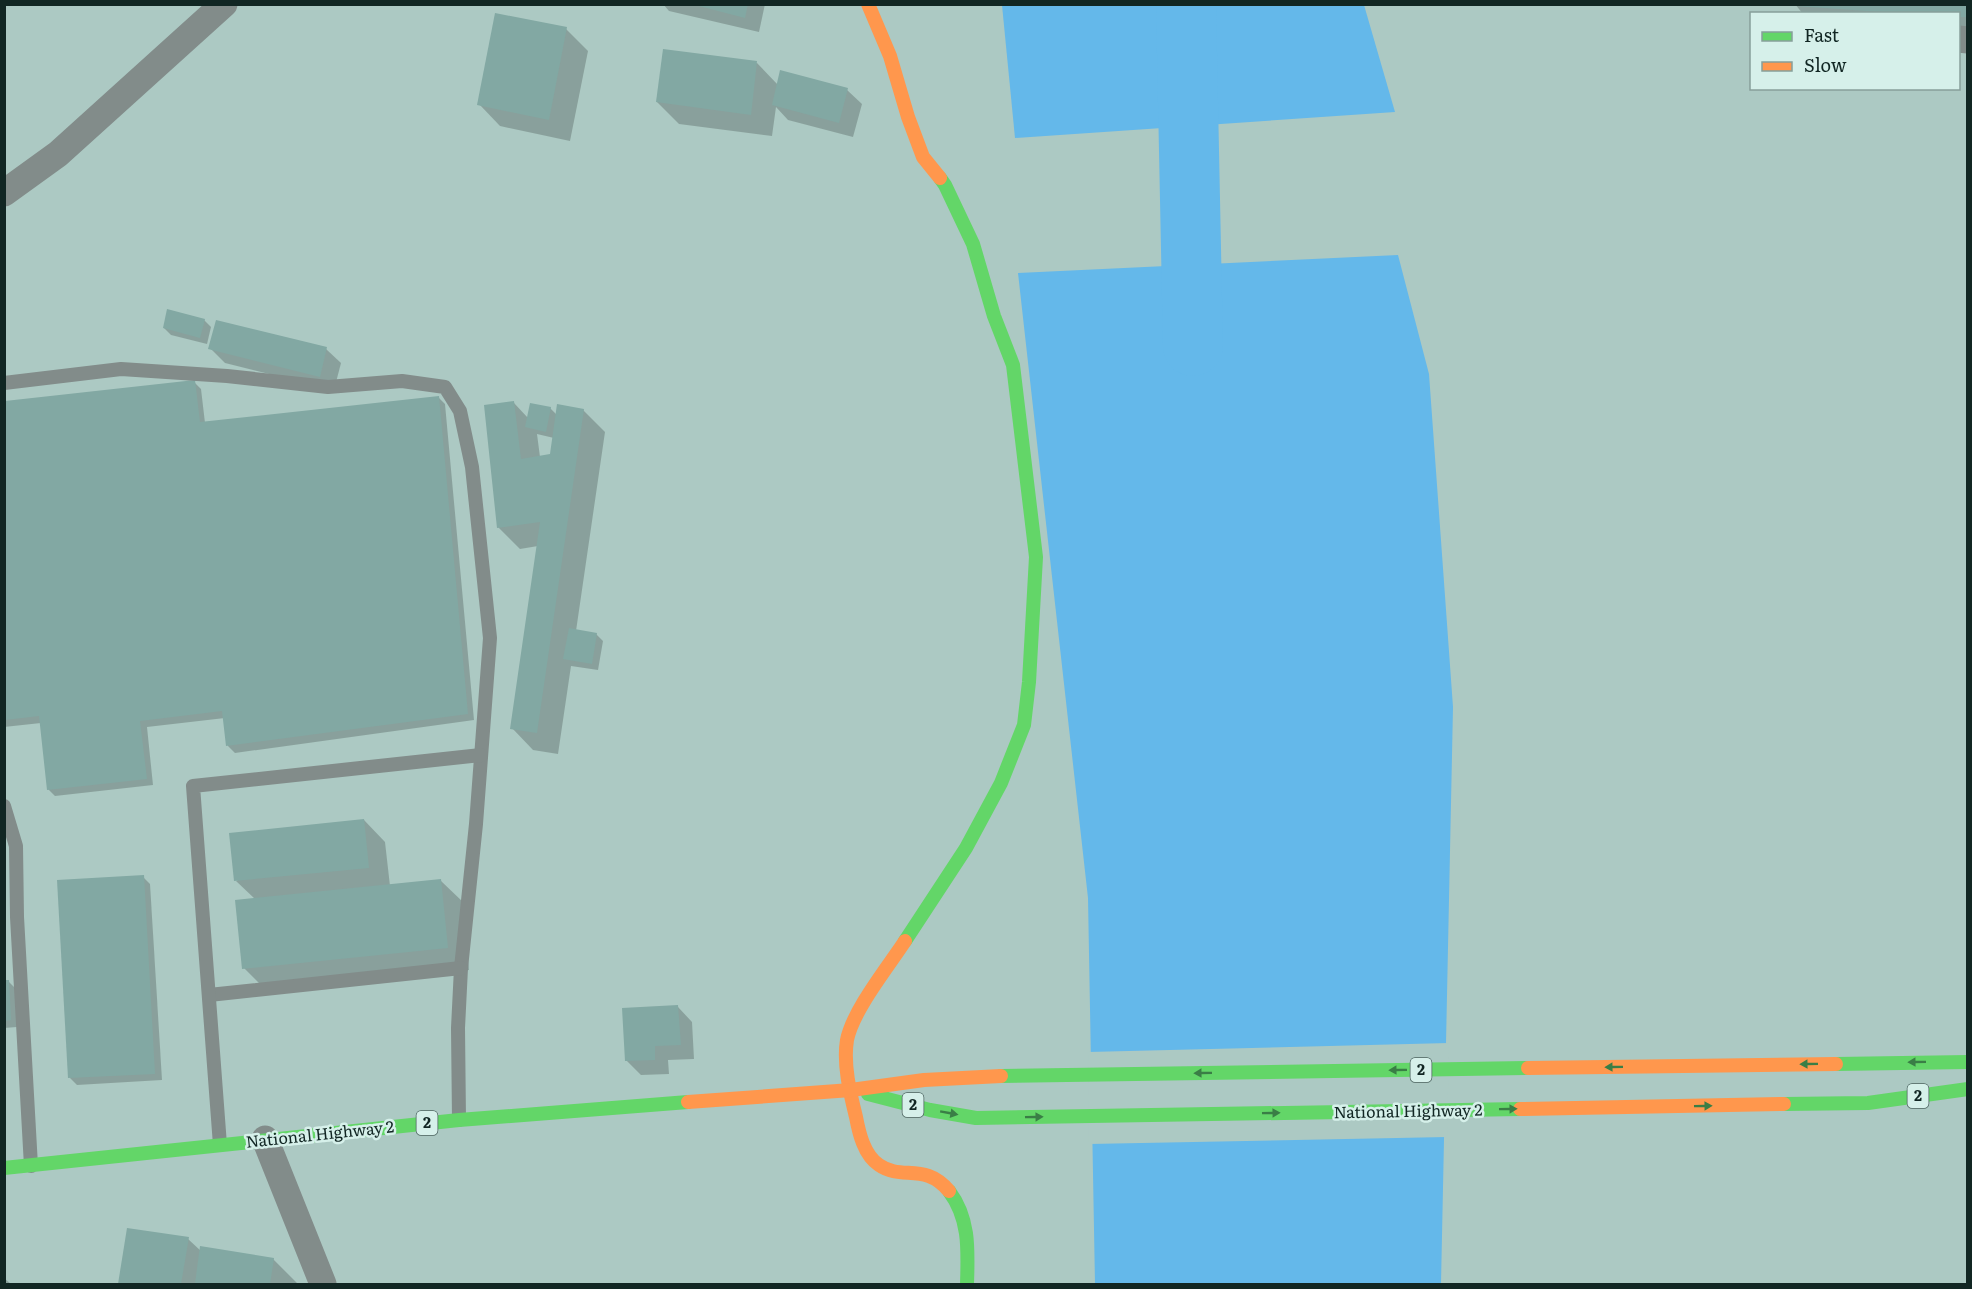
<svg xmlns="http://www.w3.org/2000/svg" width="1972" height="1289" font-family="Literata,serif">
<rect width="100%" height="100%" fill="#acc9c3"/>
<g fill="#64b8ea">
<polygon points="1002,5 1364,5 1395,112 1015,138"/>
<polygon points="1398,255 1429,374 1453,707 1441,1284 1095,1284 1088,898 1018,273"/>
</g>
<polygon fill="#acc9c3" points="1449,1043 1447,1137 1089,1144 1088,1052"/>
<g fill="#0003" fill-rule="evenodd">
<polygon points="663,4 765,4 759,32 669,11"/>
<polygon points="1795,4 1968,4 1968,43 1958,43 1958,14 1803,14"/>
<polygon points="566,29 588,51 570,141 500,126 479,104"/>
<polygon points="757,63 778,85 847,90 862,104 853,137 788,120 776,107 772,136 679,124 657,102"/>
<polygon points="204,320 211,327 207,344 171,335 164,328"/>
<polygon points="210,348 326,349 341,363 334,390 225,363"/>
<polygon points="194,382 201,389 205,423 438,397 445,404 474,720 235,753 228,746 225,718 147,727 153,785 55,796 48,789 41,723 4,727 4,403"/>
<path d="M514 403 528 418 550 408 557 415 583 410 605 432 576 631 596 634 603 641 598 670 571 666 558 754 533 750 512 728 538 546 520 549 498 527ZM537 434 554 438 551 455 540 457Z"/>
<polygon points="364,820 385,842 390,886 441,881 463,902 469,970 266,990 244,968 255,899 236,881"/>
<polygon points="143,877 150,884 162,1080 77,1085 70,1078"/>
<polygon points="4,981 8,981 15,988 17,1027 4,1028"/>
<polygon points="678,1007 692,1022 694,1059 668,1060 669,1074 641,1075 626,1060"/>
<polygon points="128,1229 188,1239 201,1251 273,1259 298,1284 120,1284"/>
<polygon points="4,1278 11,1284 4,1284"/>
</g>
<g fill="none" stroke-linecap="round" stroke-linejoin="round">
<polyline stroke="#64b8ea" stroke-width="60" points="1186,4 1193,346"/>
</g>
<g fill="#82a8a3">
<polygon points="691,4 748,4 745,18"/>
<polygon points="1796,4 1968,4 1968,17 1958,17 1958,14 1909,14 1796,6"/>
<polygon points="495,13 567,27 549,120 477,105"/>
<polygon points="663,49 757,61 751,115 656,102"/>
<polygon points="780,70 848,88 839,123 772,105"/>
<polygon points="167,309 205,319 200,338 163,328"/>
<polygon points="216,320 327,347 320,377 208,349"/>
<polygon points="195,380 200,422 439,396 468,714 226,746 222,711 140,721 147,779 47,790 39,716 5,720 5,401"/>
<polygon points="514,401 521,459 550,454 557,404 584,409 537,733 510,729 540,522 497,528 484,405"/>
<polygon points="530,403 551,407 546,432 525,427"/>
<polygon points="569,628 597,633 592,664 563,659"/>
<polygon points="364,819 369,868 234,881 229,833"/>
<polygon points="144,875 155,1074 68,1078 57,880"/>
<polygon points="441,879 448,948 242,969 235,900"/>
<polygon points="4,980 9,980 11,1020 4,1021"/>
<polygon points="678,1005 681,1045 655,1046 655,1060 625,1061 622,1008"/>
<polygon points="127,1228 189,1237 181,1284 118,1284"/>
<polygon points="200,1246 274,1258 270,1284 195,1284"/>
</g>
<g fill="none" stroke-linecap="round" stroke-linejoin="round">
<g stroke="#828c8a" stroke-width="14">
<polyline points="4,383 121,369 227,376 328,387 402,381 445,387 460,411 472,467 490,638 476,824 461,968 458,1028 459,1120"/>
<polyline points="4,806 16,846 17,917 31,1166"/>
<polyline points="209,995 461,968"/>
<polyline points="220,1145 193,786 481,755"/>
</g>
<g stroke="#828c8a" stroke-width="27">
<polyline points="1958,39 1968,40"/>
<polyline points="4,193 58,154 224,4"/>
<polyline points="265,1139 323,1284"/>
</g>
<g stroke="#63d668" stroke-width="14">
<polyline points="905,941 966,848 1001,783 1024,725 1029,682 1036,557 1013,365 994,316 973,244 945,185 940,178"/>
<polyline points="1836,1064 1968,1062"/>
<polyline points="1001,1076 1528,1068"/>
<polyline points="868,1094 930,1110 976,1118 1520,1109"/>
<polyline points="1784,1104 1868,1103 1968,1089"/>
<polyline points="4,1168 459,1120 688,1102"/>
<path d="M949 1191C970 1219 968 1250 967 1284"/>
</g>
<g stroke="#ff974d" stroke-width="14">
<polyline points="868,4 890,56 908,117 923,157 940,178"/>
<path d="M905 941C888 967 853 1010 847 1040 843 1064 850 1093 856 1117 859 1133 864 1155 879 1165 902 1181 925 1162 949 1191"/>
<polyline points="1528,1068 1836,1064"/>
<polyline points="688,1102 851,1090 924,1080 1001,1076"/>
<polyline points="1520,1109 1784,1104"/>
</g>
</g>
<defs><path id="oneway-solid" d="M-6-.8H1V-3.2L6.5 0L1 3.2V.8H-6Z" transform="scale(1.5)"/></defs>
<g fill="#3a7e46">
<use href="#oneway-solid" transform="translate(1917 1062) rotate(179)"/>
<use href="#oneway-solid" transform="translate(1809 1064) rotate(179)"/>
<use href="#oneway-solid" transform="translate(1614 1067) rotate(179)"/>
<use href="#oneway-solid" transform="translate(1398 1070) rotate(179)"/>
<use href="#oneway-solid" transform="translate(1203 1073) rotate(179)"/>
<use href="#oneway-solid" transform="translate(1703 1106) rotate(-1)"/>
<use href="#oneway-solid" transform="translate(1508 1109) rotate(-1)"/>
<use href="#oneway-solid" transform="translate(949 1113) rotate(10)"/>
<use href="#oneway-solid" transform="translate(1271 1113) rotate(-1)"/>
<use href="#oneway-solid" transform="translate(1034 1117) rotate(-1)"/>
</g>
<g text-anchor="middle" stroke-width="5" stroke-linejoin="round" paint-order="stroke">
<g fill="#d6f0ea" stroke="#4c635f" stroke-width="1.5">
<rect x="1410.5" y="1058" width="21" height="24" rx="4.5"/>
<rect x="1907.5" y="1084" width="21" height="24" rx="4.5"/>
<rect x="902.5" y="1093" width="21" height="24" rx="4.5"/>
<rect x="416.5" y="1111" width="21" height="24" rx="4.5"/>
</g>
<g font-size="15" font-weight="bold" fill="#112623">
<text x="1421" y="1075">2</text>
<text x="1918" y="1101">2</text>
<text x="913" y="1110">2</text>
<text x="427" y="1128">2</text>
</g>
<g font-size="16" fill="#112623" stroke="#d6f0ea">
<text transform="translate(1408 1111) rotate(-1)" y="6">National Highway 2</text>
<text transform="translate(320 1134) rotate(-6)" y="6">National Highway 2</text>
</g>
</g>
<rect width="1972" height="1289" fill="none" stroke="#112623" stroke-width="12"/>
<rect x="1750" y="12" width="210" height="78" fill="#d6f0ea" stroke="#879f9a" stroke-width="1.5"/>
<rect x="1762" y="32" width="30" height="9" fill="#63d668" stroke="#879f9a" stroke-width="1.5"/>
<text x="1804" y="42" font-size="18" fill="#112623">Fast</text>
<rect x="1762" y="62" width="30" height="9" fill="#ff974d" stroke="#879f9a" stroke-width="1.5"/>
<text x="1804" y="72" font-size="18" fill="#112623">Slow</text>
</svg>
